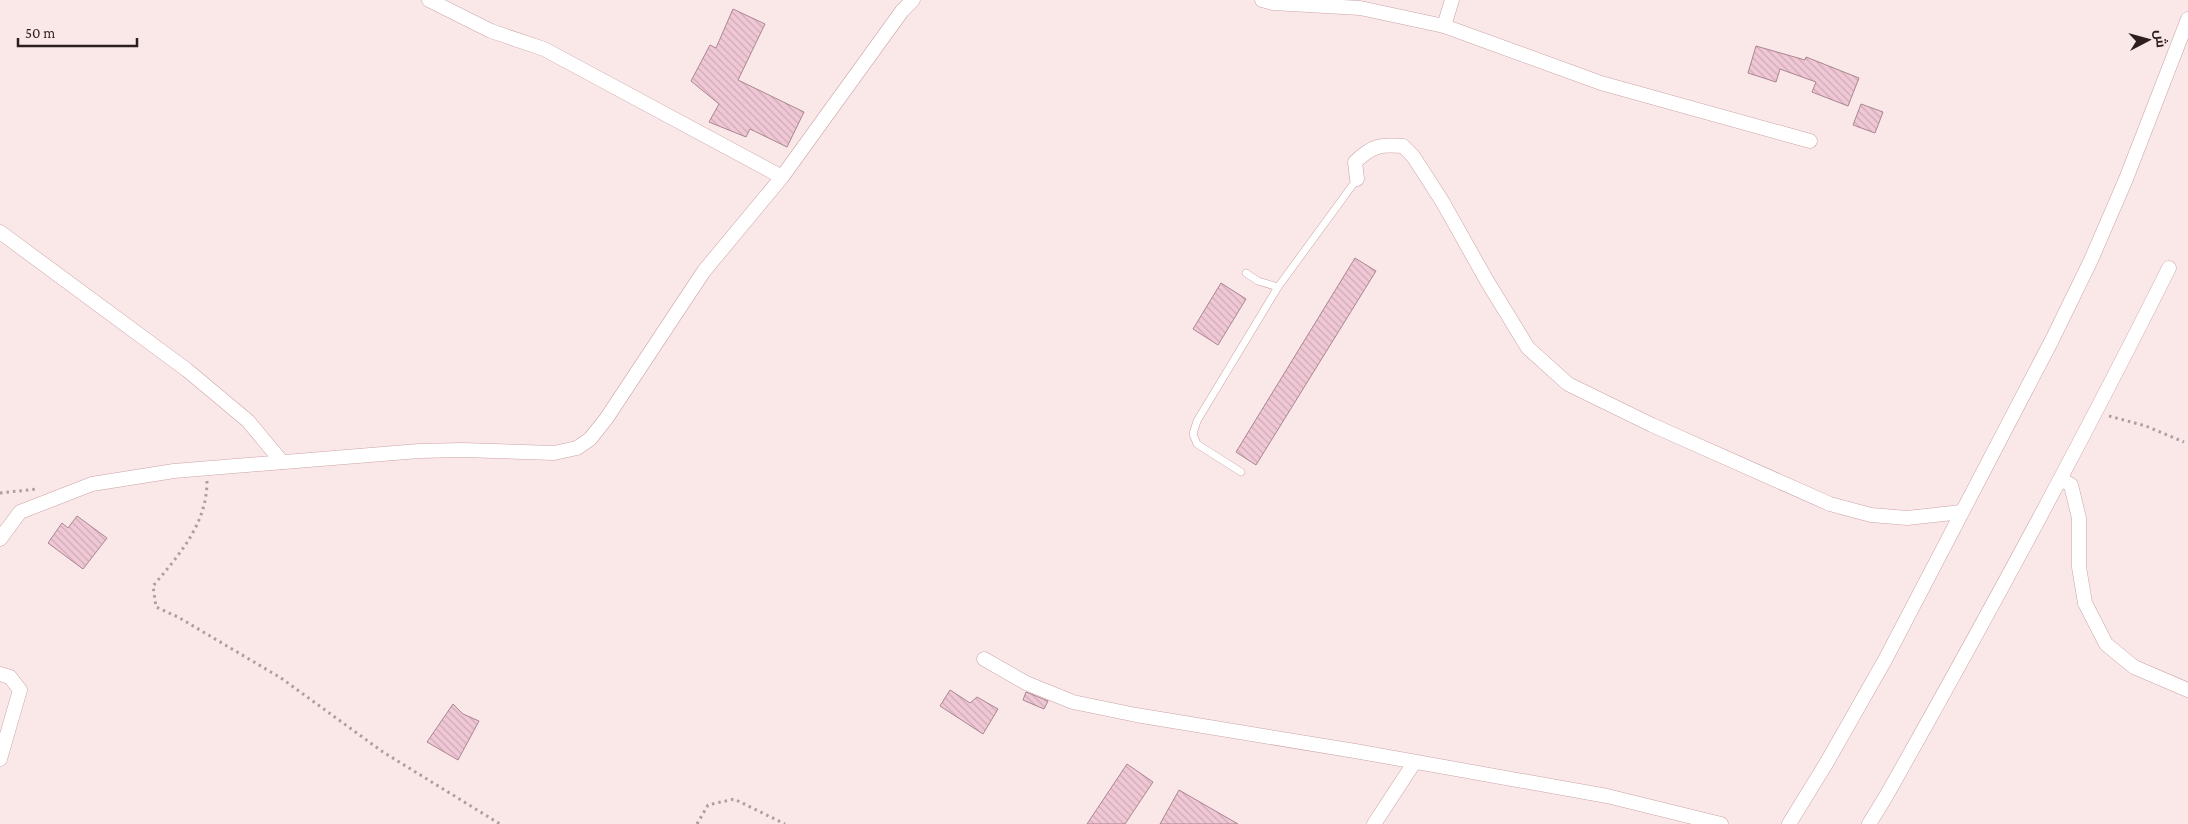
<svg xmlns="http://www.w3.org/2000/svg" width="2188" height="824" font-family="'Crimson Pro',Cairo,serif">
<defs>
<pattern id="building-back-hatch" width="6" height="6" patternUnits="userSpaceOnUse" patternTransform="scale(1.25)"><rect width="6" height="6" fill="#f0c8d5"/><path d="M-1 5l2 2M0 0l6 6M5-1l2 2" fill="none" stroke="#ceabb6"/></pattern>
</defs>
<rect width="100%" height="100%" fill="#fae8e9"/>
<g fill="url(#building-back-hatch)" stroke="#aa8591">
<polygon points="733,9 765,24 738,80 804,112 787,147 750,129 746,137 709,122 719,104 691,81 710,45 716,48"/>
<polygon points="1756,46 1805,60 1806,57 1859,78 1848,106 1812,92 1816,82 1780,69 1776,82 1748,73"/>
<polygon points="1861,104 1883,112 1875,133 1853,125"/>
<polygon points="1355,258 1376,271 1256,465 1236,452"/>
<polygon points="1221,283 1246,299 1218,345 1193,329"/>
<polygon points="77,516 107,538 83,569 48,543 62,523 68,528"/>
<polygon points="950,690 970,703 977,697 998,709 983,734 940,706"/>
<polygon points="1026,692 1048,701 1044,709 1023,700"/>
<polygon points="453,704 463,714 479,721 458,760 427,742"/>
<polygon points="1127,764 1153,782 1125,824 1087,824"/>
<polygon points="1179,790 1238,824 1160,824"/>
</g>
<g fill="none" stroke-linecap="round" stroke-linejoin="round">
<defs>
<g id="service">
<polyline points="1246,273 1258,281 1278,287 1357,179"/>
<polyline points="1241,472 1197,444 1193,434 1197,421 1278,287"/>
</g>
<g id="minor">
<polyline points="429,0 491,31 544,49 782,177"/>
<polyline points="1262,0 1273,3 1360,8 1444,26 1601,83 1810,141"/>
<polyline points="1444,26 1452,0"/>
<path d="M1357 179 1355 162C1372 146 1380 144 1403 146L1413 156 1442 201 1487 281 1528 348 1568 384 1652 425 1830 504 1871 515 1907 518 1962 512"/>
<polyline points="0,232 187,370 248,421 282,462"/>
<polyline points="2061,479 2071,485 2079,518 2079,567 2085,603 2106,644 2134,667 2188,690"/>
<polyline points="0,539 20,512 92,484 174,471 419,451 462,450 554,453 577,448 590,439 606,419 704,271 782,177 902,11 913,0"/>
<polyline points="984,659 1026,683 1073,702 1136,715 1355,751 1607,796 1721,824"/>
<polyline points="0,674 10,677 20,690 0,759"/>
<polyline points="1374,824 1414,763"/>
<polyline points="1789,824 1827,762 1885,660 2052,340 2091,260 2126,179 2188,19"/>
<path d="M1869 824 1885 798C1984 623 2079 448 2169 268"/>
</g>
</defs>
<use href="#service" stroke="#cca3a5" stroke-width="8"/>
<use href="#minor" stroke="#cca3a5" stroke-width="15"/>
<g stroke="#ae9d9e" stroke-width="3" stroke-dasharray="2.5 4" stroke-linecap="butt">
<polyline points="2109,416 2146,426 2184,442"/>
<path d="M207 481C207 524 179 555 153 586L156 607 178 617 281 678 383 752 500 824"/>
<polyline points="0,493 37,489"/>
<polyline points="697,824 708,805 734,799 785,824"/>
</g>
<use href="#service" stroke="#fff" stroke-width="7"/>
<use href="#minor" stroke="#fff" stroke-width="14"/>
</g>
<g transform="translate(2148 40) rotate(84)" stroke="#fae8e9" stroke-width="4" paint-order="stroke">
<path d="M0-4L9 19L0 12L-9 19Z" fill="#2e1f1f"/>
<text y="-8" font-size="14" font-weight="bold" text-anchor="middle" fill="#2e1f1f">ش</text>
</g>
<path d="M18 38v8h119v-8" fill="none" stroke="#2e1f1f" stroke-width="2.5"/>
<text x="25" y="38" font-size="15" fill="#2e1f1f" stroke="#fae8e9" stroke-width="4" paint-order="stroke">50 m</text>
</svg>
